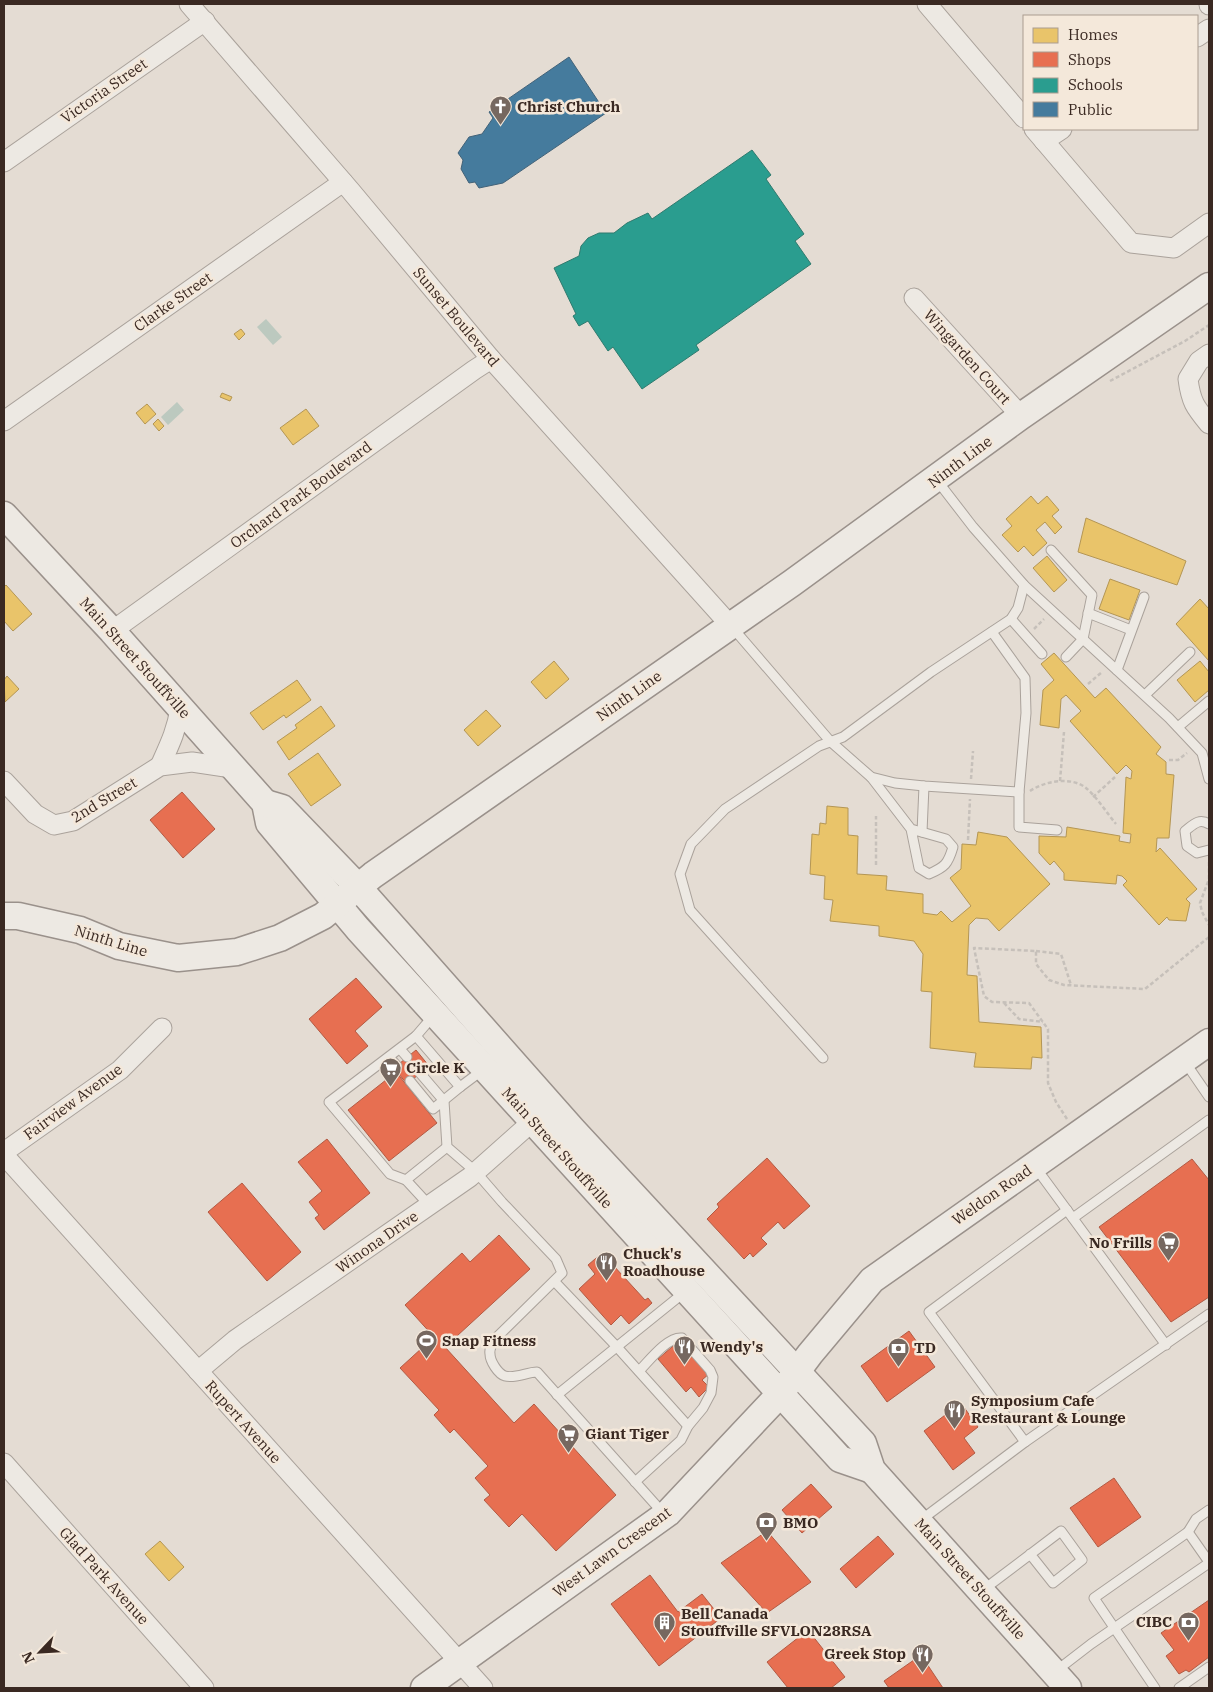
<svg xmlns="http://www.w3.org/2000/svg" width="1213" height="1692" font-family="'IBM Plex Serif',serif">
<rect width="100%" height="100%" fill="#e4dcd3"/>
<g fill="#bcc9bf">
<polygon points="266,319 282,337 273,345 257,327"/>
<polygon points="177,402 184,410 168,425 161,417"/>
</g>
<g fill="#e9c46a" stroke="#b49654">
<polygon points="241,329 245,334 239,340 234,334"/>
<polygon points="222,393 232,397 230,401 220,397"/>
<polygon points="147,404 156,414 145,424 136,413"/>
<polygon points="306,409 319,426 293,445 280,428"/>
<polygon points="158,419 164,426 159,431 153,424"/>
<polygon points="1031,496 1038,504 1047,496 1059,510 1052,516 1062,527 1055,534 1045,522 1036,530 1047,543 1033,556 1024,546 1018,552 1002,535 1012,526 1006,519"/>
<polygon points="1086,518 1186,561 1177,585 1078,552"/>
<polygon points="1047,556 1067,580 1054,592 1033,568"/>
<polygon points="1110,579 1140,590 1129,620 1099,609"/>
<polygon points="6,585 32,614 13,631 4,621 4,587"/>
<polygon points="1200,599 1209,609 1209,661 1176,624"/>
<polygon points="1054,653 1095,698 1106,688 1161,747 1156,754 1166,762 1166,774 1174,775 1169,838 1157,838 1156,852 1160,848 1197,889 1186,899 1190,903 1186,921 1169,920 1167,917 1159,925 1123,885 1127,881 1122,876 1117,875 1116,884 1064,880 1064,873 1054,861 1050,865 1039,853 1039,836 1066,837 1067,827 1120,836 1119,841 1130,843 1131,834 1123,833 1126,777 1131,779 1132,771 1126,765 1117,774 1070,721 1081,711 1066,695 1061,699 1059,728 1040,725 1043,690 1054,680 1041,664"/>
<polygon points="554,661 569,679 546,699 531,682"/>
<polygon points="1200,661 1209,672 1209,690 1195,702 1177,680"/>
<polygon points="7,676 19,689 5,702 4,680"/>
<polygon points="297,680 311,700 286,718 284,715 263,730 250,713"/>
<polygon points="321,706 335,726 289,760 277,742 297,728 295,725"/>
<polygon points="486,710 501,726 478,746 464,730"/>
<polygon points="318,753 341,785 311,806 288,774"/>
<polygon points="827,806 848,808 848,835 858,836 857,874 887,876 886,890 923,894 923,913 937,915 941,911 952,922 971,906 950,878 961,869 962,844 976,845 978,832 1007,837 1050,884 999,931 988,919 976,918 969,925 967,975 977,976 979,1022 1041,1027 1042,1058 1032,1057 1031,1069 974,1067 976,1053 930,1048 932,992 921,991 923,954 914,941 879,936 879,926 830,921 833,900 824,899 825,876 810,874 812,834 819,835 820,823 826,824"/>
<polygon points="160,1541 184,1567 169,1581 145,1554"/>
</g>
<g fill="#e76f51" stroke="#b35a43">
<polygon points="182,792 215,829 183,858 150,820"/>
<polygon points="356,978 382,1007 355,1031 368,1046 347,1064 309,1019"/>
<polygon points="416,1050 429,1066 407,1084 394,1068"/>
<polygon points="396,1072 437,1123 389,1161 348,1110"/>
<polygon points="327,1139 370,1193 324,1230 315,1218 319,1215 309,1202 322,1191 298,1162"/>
<polygon points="767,1158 810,1206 784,1229 778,1222 761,1238 767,1244 753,1257 750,1253 744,1259 707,1219 719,1207 717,1204"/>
<polygon points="1192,1159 1209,1180 1209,1297 1171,1322 1099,1227"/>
<polygon points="242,1183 301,1252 267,1281 208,1212"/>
<polygon points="499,1235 530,1269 445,1347 514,1423 534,1404 616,1495 556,1551 522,1514 509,1527 484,1500 490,1495 475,1478 488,1466 454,1429 450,1433 434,1415 439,1410 400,1368 434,1337 405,1305 462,1253 470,1262"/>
<polygon points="602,1253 645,1300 648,1298 652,1303 629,1324 621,1315 611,1325 579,1289 595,1274 588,1265"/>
<polygon points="909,1331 935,1367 887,1402 861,1366"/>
<polygon points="680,1340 710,1373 702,1380 709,1387 699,1397 691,1387 686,1392 658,1359"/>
<polygon points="961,1403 978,1427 964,1438 975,1453 953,1470 924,1431"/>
<polygon points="1114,1478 1141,1517 1098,1547 1070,1508"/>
<polygon points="811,1484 832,1507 802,1533 782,1510"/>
<polygon points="767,1531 811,1582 767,1613 721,1563"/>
<polygon points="878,1536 894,1554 856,1588 840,1569"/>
<polygon points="650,1575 678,1612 702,1594 721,1618 659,1666 611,1604"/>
<polygon points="1209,1600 1209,1657 1189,1672 1186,1670 1179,1674 1166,1656 1174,1650 1161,1633"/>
<polygon points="808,1630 845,1677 831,1688 788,1688 767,1662"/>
<polygon points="921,1655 943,1688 889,1688 884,1681"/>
</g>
<polygon fill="#2a9d8f" stroke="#2f7a6e" points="752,150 771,175 766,179 804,234 795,241 811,264 696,345 699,350 642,389 613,347 608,351 588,321 579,326 573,316 576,314 554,268 579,256 581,246 588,238 599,233 614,233 627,223 648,213 652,219"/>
<polygon fill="#457b9d" stroke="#426278" points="569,57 606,113 503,183 479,188 475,182 469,183 461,169 463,160 458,153 469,137 482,134 493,118 489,112"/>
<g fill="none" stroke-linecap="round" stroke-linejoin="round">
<defs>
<g id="lane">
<polyline points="936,479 973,527 1024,585 1169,718 1202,753 1209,779"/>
<polyline points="1051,550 1092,595 1083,639 1066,657"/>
<polyline points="1088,613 1131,630"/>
<polyline points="1011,619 1042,654"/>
<polyline points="732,627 830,741 871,777 895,783 924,786 1019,792 1026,713 1025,678 992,632"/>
<polyline points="1117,670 1144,597"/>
<polyline points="1145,695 1190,652"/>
<polyline points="1178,727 1209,701"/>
<path d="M871 777 911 829 919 868 929 874C945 867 948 864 953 847L946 839 911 829"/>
<polyline points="1019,792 1019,827 1057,830"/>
<path d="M1209 824C1199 818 1194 824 1185 831L1187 846 1197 853 1209 850"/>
<polyline points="922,832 924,786"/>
<polyline points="434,1015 416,1036 460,1087 484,1069"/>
<polyline points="400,1049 407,1057"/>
<polyline points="389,1057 397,1066"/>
<polyline points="823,1058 690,910 680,874 691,844 725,809 819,746 843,737 931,672 1011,619 1018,608 1024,585"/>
<polyline points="1185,1062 1209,1097"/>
<path d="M420 1073 444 1101 447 1147 476 1172 502 1202 556 1259 562 1273 495 1339C492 1344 489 1348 490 1354 490 1361 498 1374 505 1376 515 1379 527 1372 537 1372L663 1513"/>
<polyline points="410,1081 433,1109 460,1087"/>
<polyline points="1036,1168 1166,1345"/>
<polyline points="406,1180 390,1174 329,1102 416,1036"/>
<polyline points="429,1205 406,1180 447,1147"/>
<polyline points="1073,1218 1209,1120"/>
<polyline points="555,1282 617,1347 688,1426"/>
<polyline points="557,1395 686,1291"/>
<polyline points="1025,1442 929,1312 1067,1210"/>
<path d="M635 1482 681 1440 688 1426 703 1408 711 1393 713 1377 710 1370 682 1338C668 1336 649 1361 639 1371"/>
<polyline points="921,1520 1025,1442 1209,1314"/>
<polyline points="1188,1532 1196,1519 1209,1510"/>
<polyline points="983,1590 1061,1531 1082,1560 1053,1583 1030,1554"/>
<polyline points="1056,1671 1091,1644 1209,1563"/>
<polyline points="1155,1688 1094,1598 1188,1532 1209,1562"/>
<polyline points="1179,1688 1209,1667"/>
</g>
<g id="street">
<polyline points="189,4 350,190 491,359 730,625"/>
<polyline points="927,4 1024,118"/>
<polyline points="1209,4 1209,5"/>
<polyline points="1197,37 1209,29"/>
<polyline points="1034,129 1131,243 1174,248 1209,223"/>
<polyline points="1044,141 1062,129"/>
<polyline points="4,162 205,21"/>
<polyline points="914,298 1021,416"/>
<path d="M1209 354 1199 361 1188 379C1191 402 1195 407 1209 424"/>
<polyline points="4,421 343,182"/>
<polyline points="112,631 474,370 491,359"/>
<path d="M160 766C169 746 177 730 180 708"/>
<polyline points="4,781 35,814 54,825 73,821 160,766 192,762 232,768"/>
<polyline points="4,1152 120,1070 162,1028"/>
<polyline points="4,1155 483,1688"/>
<polyline points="198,1371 235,1340 470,1177 542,1113"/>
<polyline points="4,1463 204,1688"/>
</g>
<g id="secondary">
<polyline points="4,515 112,631 265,803 269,823 358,929 840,1459 872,1470"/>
<polyline points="265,803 282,808 358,887 573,1130 863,1443 872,1470 1068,1688"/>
<polyline points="4,916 18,916 80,930 119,946 178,958 237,952 280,938 323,916 373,875 792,583 1021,416 1209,286"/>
<polyline points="424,1688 668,1513 780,1394 810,1354 872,1280 1209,1042"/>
</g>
</defs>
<use href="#lane" stroke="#aaa29b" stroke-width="11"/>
<use href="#street" stroke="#aaa29b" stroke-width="21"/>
<use href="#secondary" stroke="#9a918b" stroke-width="29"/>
<g stroke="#c6c0ba" stroke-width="2.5" stroke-dasharray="4 2.5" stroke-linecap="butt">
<polyline points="1110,381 1185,341 1209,325"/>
<polyline points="1034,629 1044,619"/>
<polyline points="1088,684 1102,672"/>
<polyline points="1169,760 1178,760 1187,753"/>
<polyline points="971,779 973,751"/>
<polyline points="1060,781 1064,732"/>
<path d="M1030 791C1045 781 1071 776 1086 788 1096 796 1107 813 1116 824"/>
<polyline points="1093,797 1115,777"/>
<polyline points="968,840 970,799"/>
<polyline points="1209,862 1209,879 1200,903 1202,912 1209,925"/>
<polyline points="876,865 876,816"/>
<polyline points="1036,951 1061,954 1071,985"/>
<polyline points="1004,1003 1019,1019 1043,1022"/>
<polyline points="1067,1119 1056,1102 1048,1083 1048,1029 1029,1003 992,1002 984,996 974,948 1036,951 1036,964 1049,980 1064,985 1145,989 1209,937"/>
</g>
<use href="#lane" stroke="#ede9e3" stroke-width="9"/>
<use href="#street" stroke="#ede9e3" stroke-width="19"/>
<use href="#secondary" stroke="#ede9e3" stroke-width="26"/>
</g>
<defs>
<symbol id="church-pin" viewBox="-11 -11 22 30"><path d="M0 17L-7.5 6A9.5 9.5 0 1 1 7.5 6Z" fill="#766860" stroke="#f4e8da"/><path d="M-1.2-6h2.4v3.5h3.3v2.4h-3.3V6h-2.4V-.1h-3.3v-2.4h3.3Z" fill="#fff"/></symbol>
<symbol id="supermarket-pin" viewBox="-11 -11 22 30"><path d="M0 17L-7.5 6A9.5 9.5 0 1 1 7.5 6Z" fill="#766860" stroke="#f4e8da"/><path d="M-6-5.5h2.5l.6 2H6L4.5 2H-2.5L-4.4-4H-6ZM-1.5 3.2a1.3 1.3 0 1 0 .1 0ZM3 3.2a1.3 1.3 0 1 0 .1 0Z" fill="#fff"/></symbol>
<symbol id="restaurant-pin" viewBox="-11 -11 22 30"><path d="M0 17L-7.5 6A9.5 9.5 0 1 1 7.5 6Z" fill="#766860" stroke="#f4e8da"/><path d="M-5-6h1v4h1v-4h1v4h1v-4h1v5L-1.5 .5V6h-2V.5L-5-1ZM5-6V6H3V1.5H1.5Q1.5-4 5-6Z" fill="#fff"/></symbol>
<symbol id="stadium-pin" viewBox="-11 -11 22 30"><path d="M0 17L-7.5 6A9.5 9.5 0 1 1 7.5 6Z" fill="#766860" stroke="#f4e8da"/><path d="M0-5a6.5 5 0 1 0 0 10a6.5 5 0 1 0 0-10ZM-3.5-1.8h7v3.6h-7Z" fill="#fff"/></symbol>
<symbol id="bank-pin" viewBox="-11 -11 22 30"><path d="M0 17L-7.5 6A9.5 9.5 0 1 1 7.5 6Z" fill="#766860" stroke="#f4e8da"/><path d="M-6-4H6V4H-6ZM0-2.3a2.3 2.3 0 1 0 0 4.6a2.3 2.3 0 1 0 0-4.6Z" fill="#fff"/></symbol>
<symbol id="building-pin" viewBox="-11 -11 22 30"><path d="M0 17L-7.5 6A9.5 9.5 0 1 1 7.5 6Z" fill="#766860" stroke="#f4e8da"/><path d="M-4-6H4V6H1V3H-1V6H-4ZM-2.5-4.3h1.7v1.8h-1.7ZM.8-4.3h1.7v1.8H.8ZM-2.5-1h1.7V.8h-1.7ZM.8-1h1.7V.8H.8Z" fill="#fff"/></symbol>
</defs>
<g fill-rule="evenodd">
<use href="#church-pin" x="488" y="94" width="25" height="34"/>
<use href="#supermarket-pin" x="378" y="1056" width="25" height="34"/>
<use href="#supermarket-pin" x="1156" y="1230" width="25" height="34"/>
<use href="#restaurant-pin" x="594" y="1250" width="25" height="34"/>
<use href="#stadium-pin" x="414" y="1328" width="25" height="34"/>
<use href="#restaurant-pin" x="672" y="1334" width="25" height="34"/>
<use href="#bank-pin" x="886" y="1336" width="25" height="34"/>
<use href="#restaurant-pin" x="942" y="1398" width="25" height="34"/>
<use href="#supermarket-pin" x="556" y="1422" width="25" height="34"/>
<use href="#bank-pin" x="754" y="1510" width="25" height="34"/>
<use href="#bank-pin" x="1176" y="1610" width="25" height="34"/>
<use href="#building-pin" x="652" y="1610" width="25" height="34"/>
<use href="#restaurant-pin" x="910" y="1642" width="25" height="34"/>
</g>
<g text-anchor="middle" stroke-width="5" stroke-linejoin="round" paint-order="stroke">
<g font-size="15" fill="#3a2922" stroke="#f4e8da">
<text transform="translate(104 91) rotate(-35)" y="5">Victoria Street</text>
<text transform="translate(173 302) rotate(-35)" y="5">Clarke Street</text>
<text transform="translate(456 317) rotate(50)" y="5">Sunset Boulevard</text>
<text transform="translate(967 357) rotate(48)" y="5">Wingarden Court</text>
<text transform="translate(960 462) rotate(-37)" y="5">Ninth Line</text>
<text transform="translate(301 495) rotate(-36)" y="5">Orchard Park Boulevard</text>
<text transform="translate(135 658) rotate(48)" y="5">Main Street Stouffville</text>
<text transform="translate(629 696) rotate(-35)" y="5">Ninth Line</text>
<text transform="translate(104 800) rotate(-31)" y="5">2nd Street</text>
<text transform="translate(111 941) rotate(17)" y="5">Ninth Line</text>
<text transform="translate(73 1102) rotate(-36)" y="5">Fairview Avenue</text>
<text transform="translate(557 1148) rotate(48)" y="5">Main Street Stouffville</text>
<text transform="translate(992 1195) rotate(-35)" y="5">Weldon Road</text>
<text transform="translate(377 1242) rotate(-35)" y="5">Winona Drive</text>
<text transform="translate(243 1422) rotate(48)" y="5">Rupert Avenue</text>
<text transform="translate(612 1552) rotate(-36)" y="5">West Lawn Crescent</text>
<text transform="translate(104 1576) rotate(48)" y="5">Glad Park Avenue</text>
<text transform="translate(970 1579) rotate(48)" y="5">Main Street Stouffville</text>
</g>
<g font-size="15" font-weight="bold" fill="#3a2922" stroke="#f4e8da" text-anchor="start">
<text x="517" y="112">Christ Church</text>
<text x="406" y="1073">Circle K</text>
<text x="1152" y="1248" text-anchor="end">No Frills</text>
<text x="623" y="1259">Chuck's<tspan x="623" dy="17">Roadhouse</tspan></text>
<text x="442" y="1346">Snap Fitness</text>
<text x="700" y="1352">Wendy's</text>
<text x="914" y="1353">TD</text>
<text x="971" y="1406">Symposium Cafe<tspan x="971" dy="17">Restaurant &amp; Lounge</tspan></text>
<text x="585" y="1439">Giant Tiger</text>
<text x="783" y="1528">BMO</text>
<text x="681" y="1619">Bell Canada<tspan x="681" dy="17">Stouffville SFVLON28RSA</tspan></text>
<text x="1172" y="1627" text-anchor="end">CIBC</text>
<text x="906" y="1659" text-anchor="end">Greek Stop</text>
</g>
</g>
<rect width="1213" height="1692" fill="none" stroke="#3a2922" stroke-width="10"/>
<rect x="1023" y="15" width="175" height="115" fill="#f4e8da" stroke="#aa9c90"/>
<rect x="1033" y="28" width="25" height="15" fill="#e9c46a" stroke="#aa9c90"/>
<text x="1068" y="40" font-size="15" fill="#3a2922">Homes</text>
<rect x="1033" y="52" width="25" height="15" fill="#e76f51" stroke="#aa9c90"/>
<text x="1068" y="65" font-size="15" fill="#3a2922">Shops</text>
<rect x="1033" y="78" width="25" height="15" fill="#2a9d8f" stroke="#aa9c90"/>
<text x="1068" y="90" font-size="15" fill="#3a2922">Schools</text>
<rect x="1033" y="102" width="25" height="15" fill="#457b9d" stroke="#aa9c90"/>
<text x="1068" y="115" font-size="15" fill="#3a2922">Public</text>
<g transform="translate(40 1652) rotate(245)" stroke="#f4e8da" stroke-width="4" paint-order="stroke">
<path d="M0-4L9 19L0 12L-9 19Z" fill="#3a2922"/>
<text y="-8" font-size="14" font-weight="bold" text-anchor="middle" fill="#3a2922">N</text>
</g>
</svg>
